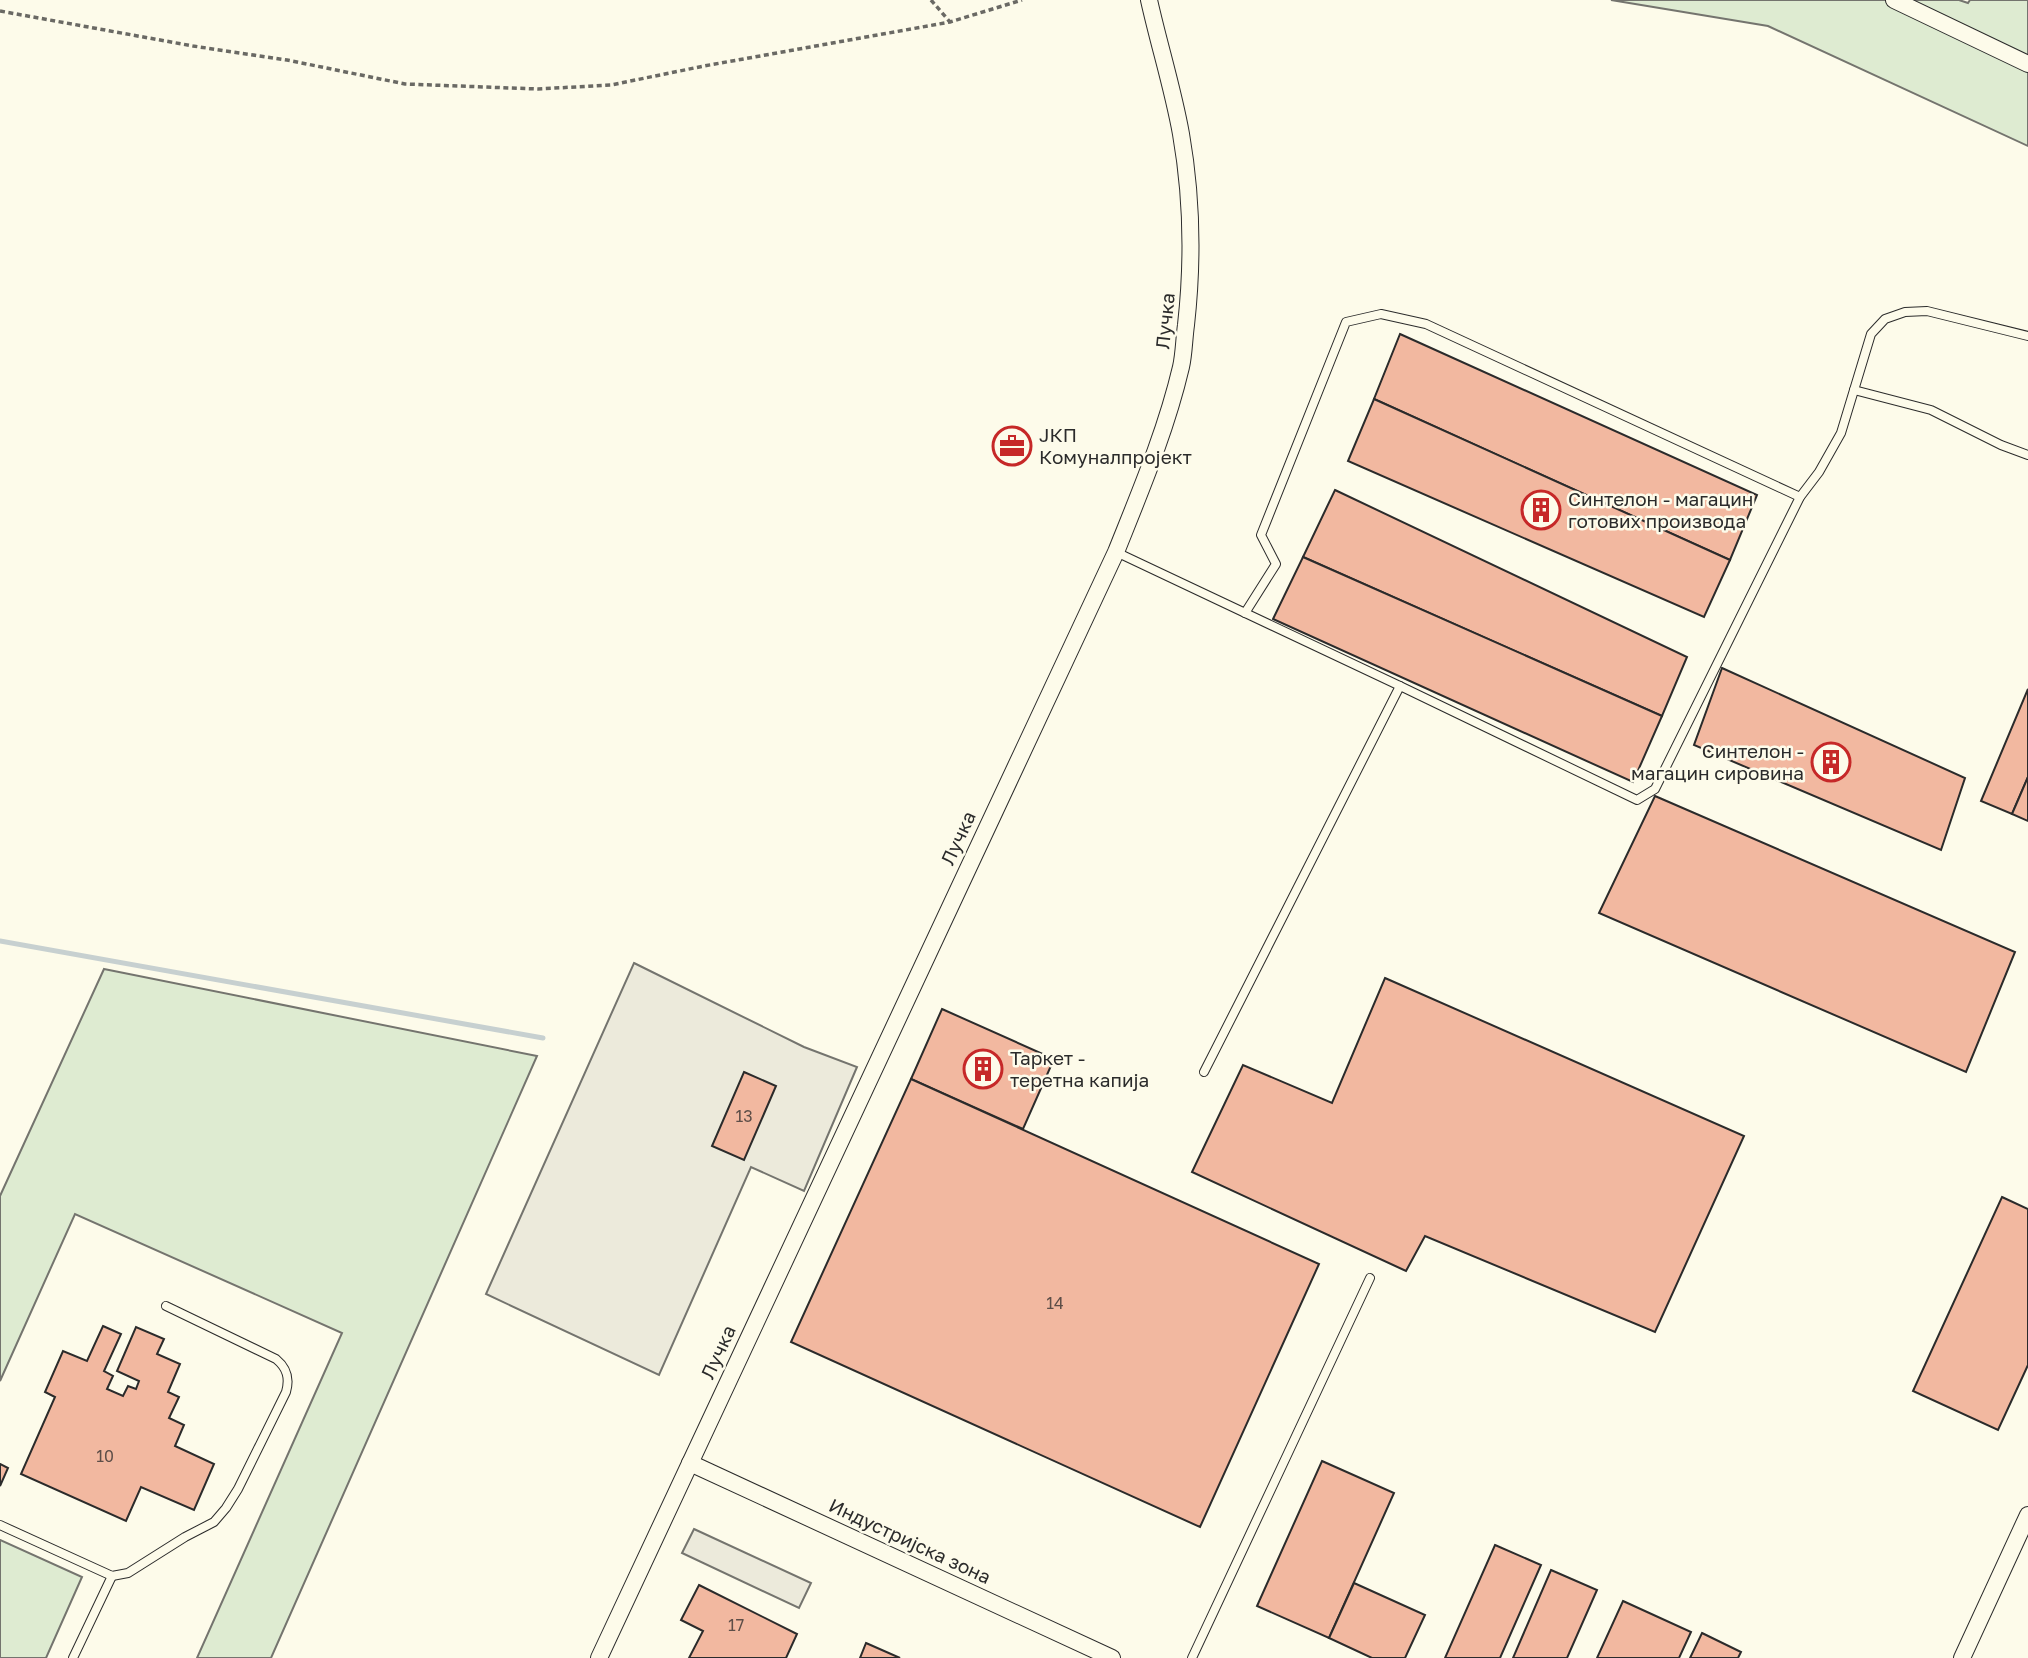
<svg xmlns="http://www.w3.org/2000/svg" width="2028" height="1658" font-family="'Golos Text',sans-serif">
<rect width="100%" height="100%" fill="#fdfbea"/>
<g fill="#deebd1" stroke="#74746e" stroke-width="2">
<polygon points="1611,0 1959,0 1968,3 1970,0 2028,0 2028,146 1768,26"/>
<polygon points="104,969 537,1056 271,1658 197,1658 342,1333 75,1214 0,1381 0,1196"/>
<polygon points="0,1540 82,1577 46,1658 0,1658"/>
</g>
<g fill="#eceadb" stroke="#74746e" stroke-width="2">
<polygon points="634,963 804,1047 857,1067 804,1191 751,1167 659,1375 486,1294"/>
<polygon points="694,1529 811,1583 799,1608 682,1553"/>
</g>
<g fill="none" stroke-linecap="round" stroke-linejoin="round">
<polyline stroke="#c7d0d0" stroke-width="5" points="0,941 543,1038"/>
</g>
<g fill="#f2b8a0" stroke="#2b2b2b" stroke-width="2">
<polygon points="1400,334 1757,495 1730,560 1374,399"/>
<polygon points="1374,399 1730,560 1704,617 1348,461"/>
<polygon points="1335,490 1687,657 1662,716 1303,557"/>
<polygon points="1303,557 1662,716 1633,782 1273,619"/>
<polygon points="1722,668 1965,778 1941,850 1694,745"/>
<polygon points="2028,689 2028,777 2012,814 1981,801"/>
<polygon points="2028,777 2028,821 2012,814"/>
<polygon points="1655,796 2015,952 1966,1072 1599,913"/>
<polygon points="1385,978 1744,1136 1655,1332 1425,1236 1406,1271 1192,1172 1243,1065 1332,1103"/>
<polygon points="942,1009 1054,1059 1023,1129 911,1079"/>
<polygon points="744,1072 776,1086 744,1160 712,1146"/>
<polygon points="911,1079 1319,1264 1200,1527 791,1342"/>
<polygon points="2002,1197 2028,1209 2028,1365 1998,1430 1913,1391"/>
<polygon points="103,1326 121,1334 104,1371 113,1376 107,1389 123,1396 128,1386 136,1389 139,1381 117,1371 136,1327 164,1339 157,1354 180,1364 168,1392 179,1397 169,1418 184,1425 175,1446 214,1464 194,1510 141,1487 126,1521 21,1474 55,1397 45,1392 63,1351 87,1361"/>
<polygon points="1322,1461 1394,1493 1329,1638 1257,1606"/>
<polygon points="0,1464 8,1468 0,1486"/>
<polygon points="1495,1545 1541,1565 1500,1658 1445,1658"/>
<polygon points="1551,1570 1597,1590 1567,1658 1513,1658"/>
<polygon points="1354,1583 1425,1615 1405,1658 1372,1658 1329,1638"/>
<polygon points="699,1585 797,1634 786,1658 689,1658 703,1631 681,1620"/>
<polygon points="1623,1601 1691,1632 1679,1658 1597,1658"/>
<polygon points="1702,1633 1741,1652 1738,1658 1690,1658"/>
<polygon points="866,1643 900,1658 860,1658"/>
</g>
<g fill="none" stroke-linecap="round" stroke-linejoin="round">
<defs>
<g id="lane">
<polyline points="1854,390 1931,410 2001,445 2028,455"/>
<polyline points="1116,552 1400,686 1637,800 1655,789 1800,497 1819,472 1841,433 1871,334 1885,319 1905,312 1927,311 2028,336"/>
<polyline points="1245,613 1276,564 1261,535 1346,322 1381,314 1426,324 1800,497"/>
<polyline points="1204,1072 1400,686"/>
<path d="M0 1525 112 1576 128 1573 185 1537 214 1522 226 1508 238 1489 286 1392C290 1378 287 1368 276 1359L166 1306"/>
<polyline points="73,1658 112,1576"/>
<polyline points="1192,1658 1370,1278"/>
</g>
<g id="street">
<polyline points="1894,0 2028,64"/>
<polyline points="690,1463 1112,1658"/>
<path d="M599 1658 1116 552C1140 492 1166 431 1181 367 1184 354 1184 339 1186 325 1193 262 1192 197 1181 134 1173 89 1159 45 1149 0"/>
<polyline points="1962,1658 2028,1515"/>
</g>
</defs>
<use href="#lane" stroke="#2b2b2b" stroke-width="10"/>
<use href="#street" stroke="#2b2b2b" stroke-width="18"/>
<g stroke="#6a6964" stroke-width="3.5" stroke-dasharray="5 3.5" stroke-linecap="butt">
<polyline points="931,0 950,22"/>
<polyline points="0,11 193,46 287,60 405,84 538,89 611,85 704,66 950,22 1022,0"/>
</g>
<use href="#lane" stroke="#fdfbea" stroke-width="8"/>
<use href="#street" stroke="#fdfbea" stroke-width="16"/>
</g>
<defs>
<symbol id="office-ring" viewBox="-11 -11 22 22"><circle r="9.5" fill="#fdfbea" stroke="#c62828" stroke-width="1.5"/><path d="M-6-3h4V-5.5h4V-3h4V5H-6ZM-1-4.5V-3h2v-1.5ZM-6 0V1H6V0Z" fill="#c62828"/></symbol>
<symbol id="building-ring" viewBox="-11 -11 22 22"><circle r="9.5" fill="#fdfbea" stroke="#c62828" stroke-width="1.5"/><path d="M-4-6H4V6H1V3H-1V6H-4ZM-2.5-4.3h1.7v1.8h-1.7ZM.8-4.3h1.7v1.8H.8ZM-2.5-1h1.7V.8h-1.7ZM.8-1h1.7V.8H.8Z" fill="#c62828"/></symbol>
</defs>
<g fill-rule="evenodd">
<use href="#office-ring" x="990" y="424" width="44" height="44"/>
<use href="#building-ring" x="1519" y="488" width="44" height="44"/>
<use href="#building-ring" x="1809" y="740" width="44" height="44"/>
<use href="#building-ring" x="961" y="1047" width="44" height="44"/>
</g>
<g text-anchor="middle" stroke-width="5" stroke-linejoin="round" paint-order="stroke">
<g font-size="16" fill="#5d4e48">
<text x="744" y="1122">13</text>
<text x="1055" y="1309">14</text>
<text x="105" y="1462">10</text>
<text x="736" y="1631">17</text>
</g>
<g font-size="19" fill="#2b2b2b" stroke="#fdfbea">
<text transform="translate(1165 321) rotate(-84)" y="7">Лучка</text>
<text transform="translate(958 838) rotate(-65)" y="7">Лучка</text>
<text transform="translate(718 1352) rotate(-65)" y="7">Лучка</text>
<text transform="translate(910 1541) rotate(25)" y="7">Индустријска зона</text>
</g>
<g font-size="19" fill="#2b2b2b" stroke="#fdfbea" text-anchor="start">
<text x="1039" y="442">ЈКП<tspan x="1039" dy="22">Комуналпројект</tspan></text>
<text x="1568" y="506">Синтелон - магацин<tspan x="1568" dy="22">готових производа</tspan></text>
<text x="1804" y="758" text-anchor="end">Синтелон -<tspan x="1804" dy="22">магацин сировина</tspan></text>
<text x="1010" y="1065">Таркет -<tspan x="1010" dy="22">теретна капија</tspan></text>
</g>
</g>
</svg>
